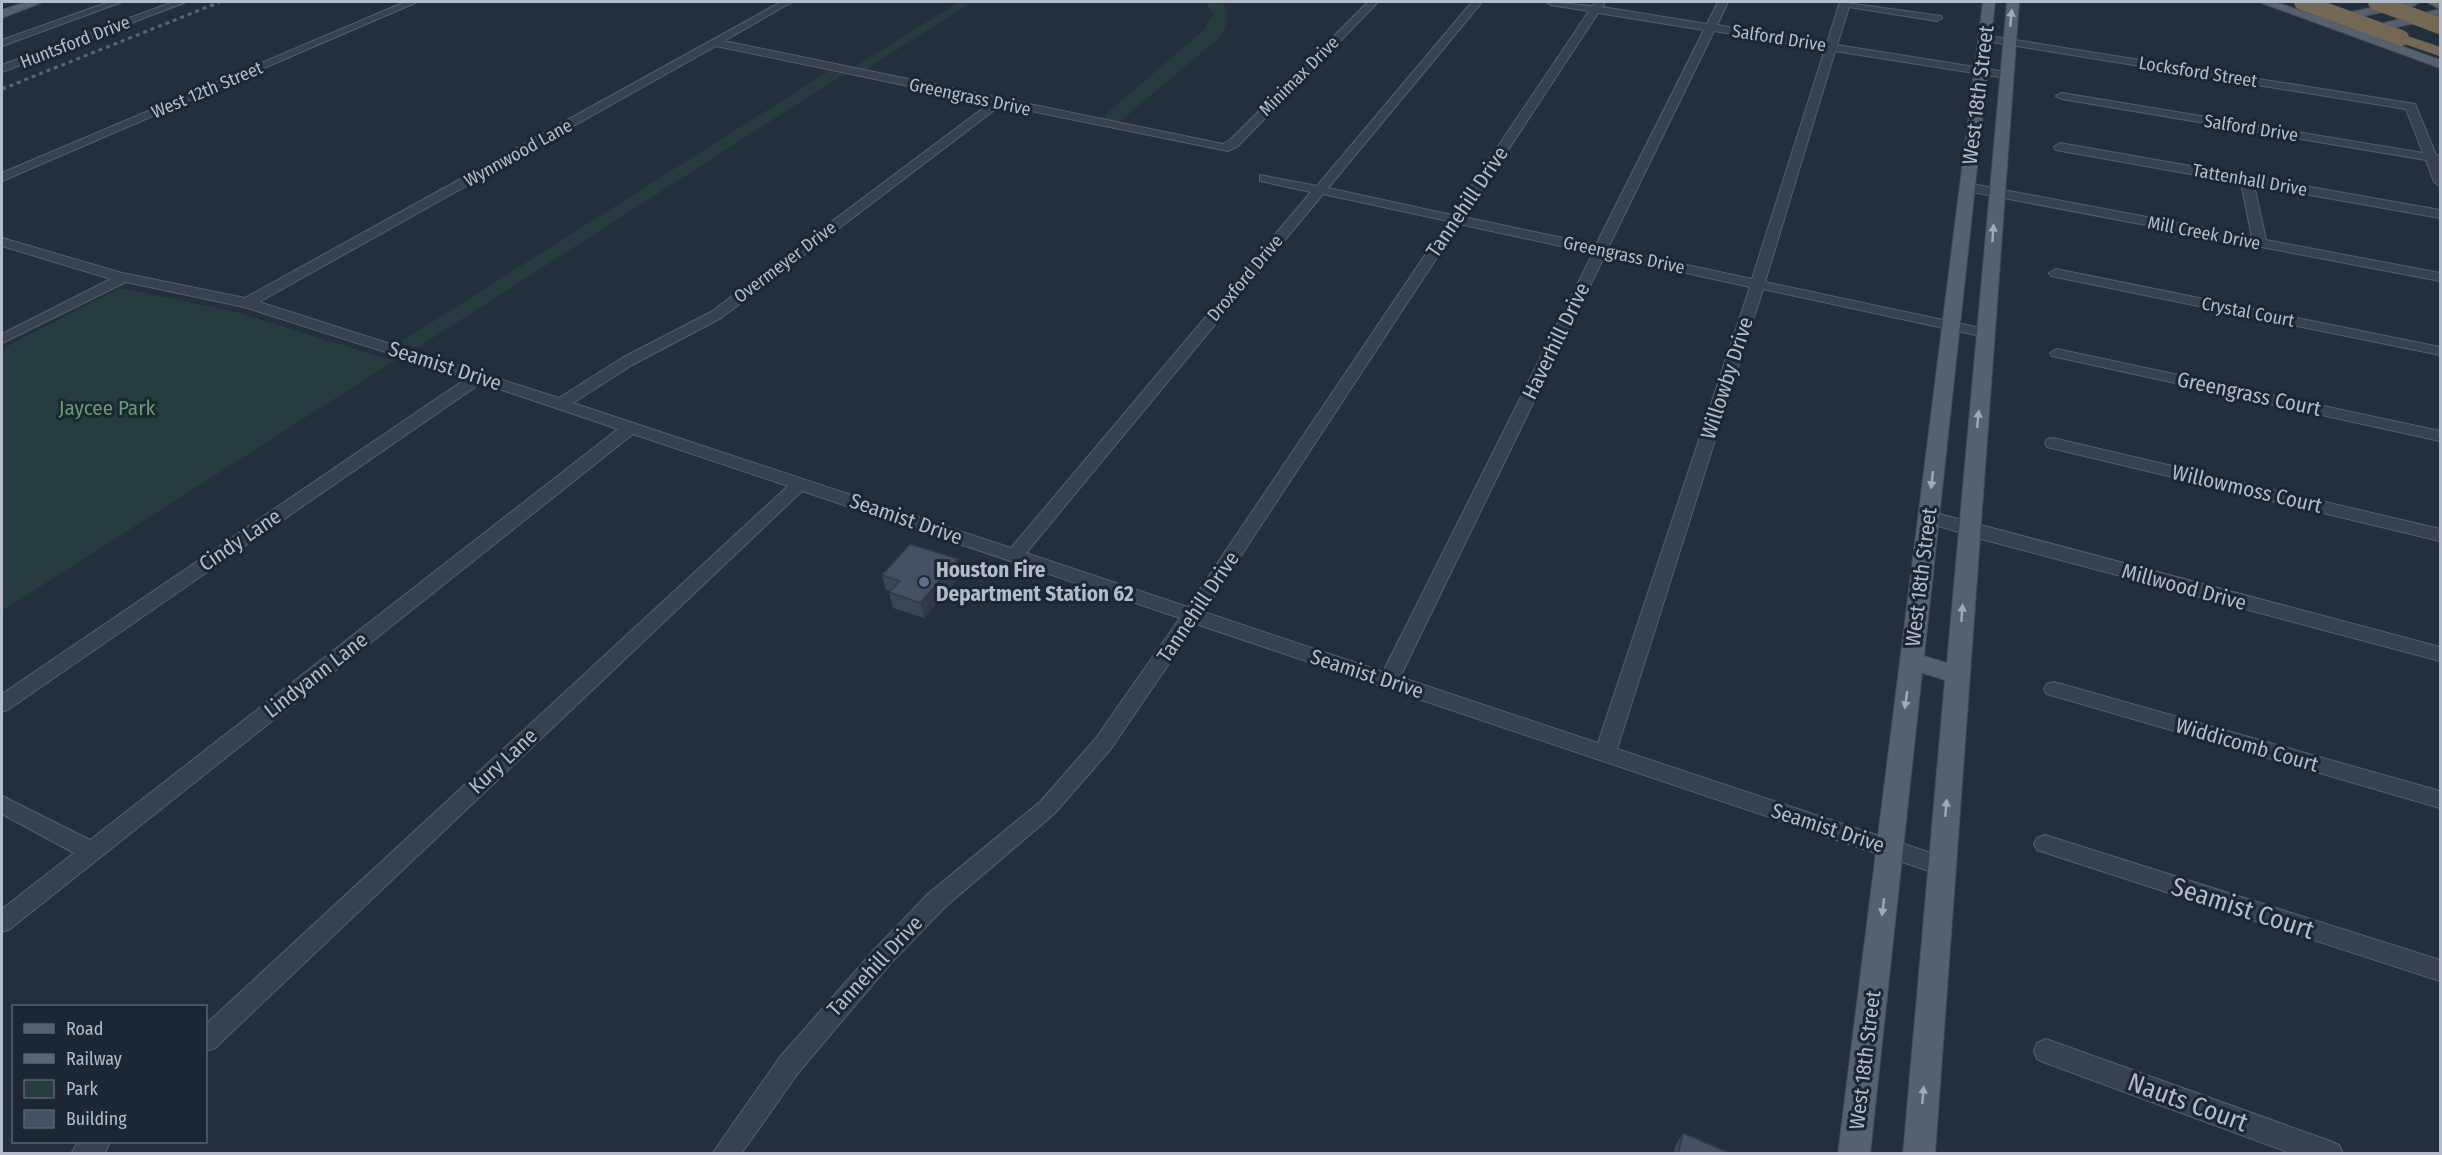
<svg xmlns="http://www.w3.org/2000/svg" width="2442" height="1155" font-family="'Fira Sans Condensed',sans-serif">
<rect width="100%" height="100%" fill="#242f3e"/>
<g fill="#263c3f">
<polygon points="959,2 972,2 865,70 854,67"/>
<path d="M1206 2H1222C1230 16 1228 23 1220 37L1118 123 1100 119 1204 30 1213 14Z"/>
<polygon points="829,71 844,74 417,348 399,343"/>
<polygon points="120,288 236,312 394,361 2,611 2,594 5,592 2,590 2,349"/>
</g>
<g fill="none" stroke-linecap="round" stroke-linejoin="round">
<defs>
<g id="minor">
<polygon points="109,2 122,2 2,46 2,40"/>
<polygon points="173,2 186,2 2,72 2,65"/>
<polygon points="405,2 417,2 2,181 2,173"/>
<path d="M781 2H792L724 41 1223 144 1230 140 1368 2H1378L1238 146 1228 151 1001 105 721 318 632 365 573 403 1011 548 1311 192 1260 181V175L1317 186 1472 2H1482L1328 188 1452 215 1589 11 1551 5 1546 2 1593 6 1595 2H1605L1602 7 1707 24 1718 2H1728L1717 25 1827 43 1840 2 1941 16 1942 18 1937 21 1849 7 1837 45 2006 72 2011 75 2006 78 1835 51 1765 282 1985 329 1992 333 1985 337 1763 289 1617 749 1949 859 1952 866 1949 873 1941 875 1196 624 1110 750 1055 813 945 907 890 964 798 1073 741 1154H712L780 1057 874 950 929 893 1041 801 1096 738 1180 618 802 491 215 1048 206 1051V1024L788 486 633 434 10 929 2 932V909L74 853 2 814V796L90 840 618 429 481 383 9 709 2 712V694L467 378 244 307 126 282 2 343V334L111 279 2 246V238L122 273 245 298ZM1598 13 1704 30 1596 245 1464 217ZM1714 31 1825 49 1752 279 1608 248ZM716 46 990 103 711 312 622 358 559 398 259 302ZM1323 194 1448 221 1188 607 1026 553ZM1459 224 1593 253 1383 672 1204 612ZM1605 255 1750 287 1598 743 1400 677Z"/>
<polygon points="1984,35 2415,104 2436,155 2440,156 2440,186 2434,182 2426,160 2062,99 2056,96 2062,93 2423,153 2406,109 1980,40 1979,38"/>
<polygon points="2060,143 2440,210 2440,218 2254,185 2266,240 2440,273 2440,281 1967,191 1961,187 1967,183 2252,237 2241,183 2056,150 2054,147"/>
<polygon points="2056,269 2440,347 2440,355 2051,276 2049,273"/>
<polygon points="2057,349 2440,431 2440,441 2052,356 2050,353"/>
<polygon points="2053,438 2440,529 2440,541 2047,447 2045,443 2047,439"/>
<polygon points="1928,511 2440,647 2440,661 1985,540 1922,521 1919,517"/>
<polygon points="2054,682 2440,791 2440,808 2047,694 2044,689 2047,684"/>
<polygon points="2045,835 2440,960 2440,981 2037,850 2034,844 2037,838"/>
<polygon points="2046,1039 2330,1141 2339,1145 2343,1154 2293,1154 2046,1063 2037,1059 2034,1051 2037,1043"/>
<polygon points="78,1142 110,1142 104,1154 71,1154"/>
</g>
<g id="major">
<polygon points="26,2 43,2 2,18 2,10"/>
<polygon points="1983,2 1995,2 1924,656 1947,663 2007,2 2019,2 1935,1154 1903,1154 1945,680 1922,673 1870,1154 1838,1154"/>
<polygon points="2259,2 2275,2 2323,18 2398,2 2420,2 2414,6 2333,22 2356,30 2440,9 2440,17 2368,34 2440,60 2440,68"/>
</g>
<g id="highway">
<polygon points="2426,2 2440,2 2440,9"/>
<polygon points="2401,34 2440,47 2440,56 2396,41 2394,38 2396,35"/>
</g>
</defs>
<use href="#minor" stroke="#565f6c" stroke-width="2"/>
<use href="#major" stroke="#414a57" stroke-width="2"/>
<use href="#highway" stroke="#434c59" stroke-width="1"/>
<use href="#minor" fill="#38414e" fill-rule="evenodd"/>
<use href="#major" fill="#56606e" fill-rule="evenodd"/>
<use href="#highway" fill="#746855" fill-rule="evenodd"/>
<polyline stroke="#5a6575" stroke-width="3" stroke-dasharray="4 4" stroke-linecap="butt" points="2,89 220,2"/>
<defs>
<g id="highway-bridge">
<polyline points="2302,2 2401,38"/>
<polyline points="2376,2 2440,26"/>
</g>
</defs>
<use href="#highway-bridge" stroke="#434c59" stroke-width="16" stroke-linecap="butt"/>
<use href="#highway-bridge" stroke="#746855" stroke-width="16"/>
</g>
<g fill="#3b4654">
<polygon points="882,575 961,575 924,618 893,608 889,592 890,591 886,590"/>
<polygon points="1683,1133 1732,1154 1674,1154 1675,1146"/>
</g>
<polygon fill="#303945" points="958,559 961,575 924,618 920,603"/>
<g fill="#455162" stroke="#303945" stroke-width="1.5">
<polygon points="910,544 958,559 920,603 889,592 900,581 882,575"/>
<polygon points="1683,1133 1732,1154 1678,1154"/>
</g>
<defs><path id="oneway-solid" d="M-6-.8H1V-3.2L6.5 0L1 3.2V.8H-6Z" transform="scale(1.5)"/></defs>
<g fill="#a1aab7">
<use href="#oneway-solid" transform="translate(2011 18) rotate(-85)"/>
<use href="#oneway-solid" transform="translate(1993 233) rotate(-86)"/>
<use href="#oneway-solid" transform="translate(1978 419) rotate(-85)"/>
<use href="#oneway-solid" transform="translate(1932 480) rotate(96)"/>
<use href="#oneway-solid" transform="translate(1962 613) rotate(-86)"/>
<use href="#oneway-solid" transform="translate(1906 700) rotate(98)"/>
<use href="#oneway-solid" transform="translate(1946 808) rotate(-85)"/>
<use href="#oneway-solid" transform="translate(1883 907) rotate(97)"/>
<use href="#oneway-solid" transform="translate(1923 1095) rotate(-85)"/>
</g>
<circle fill="#5c6f8a" stroke="#1d2633" stroke-width="2" cx="924" cy="582" r="6"/>
<g text-anchor="middle" stroke-width="6" stroke-linejoin="round" paint-order="stroke">
<g font-size="18" fill="#b4bcc9" stroke="#1d2633">
<text transform="translate(1779 38) rotate(9)" y="6">Salford Drive</text>
<text transform="translate(75 42) rotate(-21)" y="6">Huntsford Drive</text>
<text transform="translate(2198 72) rotate(9)" y="6">Locksford Street</text>
<text transform="translate(1299 76) rotate(-45)" y="6">Minimax Drive</text>
<text transform="translate(207 90) rotate(-23)" y="6">West 12th Street</text>
<text transform="translate(970 97) rotate(12)" y="6">Greengrass Drive</text>
<text transform="translate(2251 128) rotate(9)" y="6">Salford Drive</text>
<text transform="translate(518 153) rotate(-29)" y="6">Wynnwood Lane</text>
<text transform="translate(2250 180) rotate(10)" y="6">Tattenhall Drive</text>
<text transform="translate(2204 233) rotate(11)" y="6">Mill Creek Drive</text>
<text transform="translate(1624 255) rotate(12)" y="6">Greengrass Drive</text>
<text transform="translate(785 262) rotate(-37)" y="6">Overmeyer Drive</text>
<text transform="translate(1245 278) rotate(-50)" y="6">Droxford Drive</text>
<text transform="translate(2248 312) rotate(11)" y="6">Crystal Court</text>
</g>
<g font-size="21" fill="#b4bcc9" stroke="#1d2633">
<text transform="translate(1978 95) rotate(-83)" y="7">West 18th Street</text>
<text transform="translate(1467 202) rotate(-56)" y="7">Tannehill Drive</text>
<text transform="translate(1556 341) rotate(-64)" y="7">Haverhill Drive</text>
<text transform="translate(445 366) rotate(18)" y="7">Seamist Drive</text>
<text transform="translate(1727 378) rotate(-72)" y="7">Willowby Drive</text>
<text transform="translate(2249 394) rotate(12)" y="7">Greengrass Court</text>
<text transform="translate(2247 489) rotate(13)" y="7">Willowmoss Court</text>
<text transform="translate(906 519) rotate(19)" y="7">Seamist Drive</text>
<text transform="translate(240 540) rotate(-34)" y="7">Cindy Lane</text>
<text transform="translate(1921 577) rotate(-83)" y="7">West 18th Street</text>
<text transform="translate(2184 587) rotate(15)" y="7">Millwood Drive</text>
<text transform="translate(1198 607) rotate(-56)" y="7">Tannehill Drive</text>
<text transform="translate(1367 674) rotate(18)" y="7">Seamist Drive</text>
<text transform="translate(316 675) rotate(-38)" y="7">Lindyann Lane</text>
<text transform="translate(2247 745) rotate(16)" y="7">Widdicomb Court</text>
<text transform="translate(503 761) rotate(-43)" y="7">Kury Lane</text>
<text transform="translate(1828 828) rotate(18)" y="7">Seamist Drive</text>
<text transform="translate(875 966) rotate(-47)" y="7">Tannehill Drive</text>
<text transform="translate(1865 1060) rotate(-83)" y="7">West 18th Street</text>
</g>
<g font-size="21" fill="#6b9a76" stroke="#1d2633">
<text x="107" y="415">Jaycee Park</text>
</g>
<g font-size="21" font-weight="bold" fill="#b4bcc9" stroke="#1d2633" text-anchor="start">
<text x="936" y="577">Houston Fire<tspan x="936" dy="24">Department Station 62</tspan></text>
</g>
<g font-size="26" fill="#b4bcc9" stroke="#1d2633">
<text transform="translate(2243 908) rotate(18)" y="9">Seamist Court</text>
<text transform="translate(2188 1102) rotate(20)" y="9">Nauts Court</text>
</g>
</g>
<rect width="2442" height="1155" fill="none" stroke="#b4bcc9" stroke-width="6"/>
<rect x="12" y="1005" width="195" height="138" fill="#1d2633" stroke="#59626f" stroke-width="1.5"/>
<rect x="24" y="1024" width="30" height="9" fill="#56606e" stroke="#59626f" stroke-width="1.5"/>
<text x="66" y="1035" font-size="18" fill="#b4bcc9">Road</text>
<rect x="24" y="1054" width="30" height="9" fill="#5a6575" stroke="#59626f" stroke-width="1.5"/>
<text x="66" y="1065" font-size="18" fill="#b4bcc9">Railway</text>
<rect x="24" y="1080" width="30" height="18" fill="#263c3f" stroke="#59626f" stroke-width="1.5"/>
<text x="66" y="1095" font-size="18" fill="#b4bcc9">Park</text>
<rect x="24" y="1110" width="30" height="18" fill="#455162" stroke="#59626f" stroke-width="1.5"/>
<text x="66" y="1125" font-size="18" fill="#b4bcc9">Building</text>
</svg>
